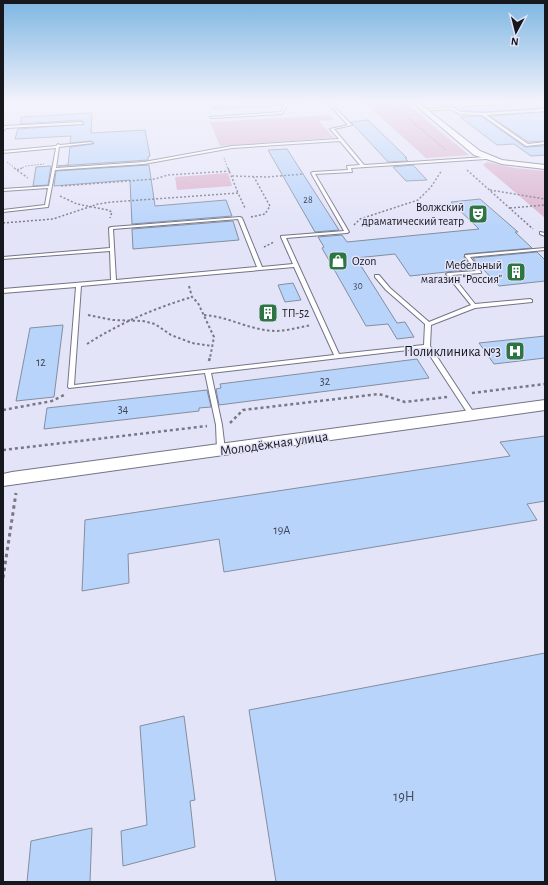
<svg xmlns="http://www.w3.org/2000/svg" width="548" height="885" font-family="'Alegreya Sans',sans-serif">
<rect width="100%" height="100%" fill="#e4e4f9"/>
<g fill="#dbb3ce">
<polygon points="365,103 406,103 469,155 426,158"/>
<polygon points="330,115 334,120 319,121 334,138 220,146 210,122"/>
<polygon points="487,162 515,168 545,171 545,218 483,165"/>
<polygon points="228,173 232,186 177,190 175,177"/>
</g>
<g fill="#b9d4fb" stroke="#838e9f">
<polygon points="534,103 542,108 483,112 466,111 461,107"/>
<polygon points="545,112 545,141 528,142 490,116"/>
<polygon points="92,113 91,133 145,130 150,156 148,157 148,160 58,166 68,165 70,147 93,144 94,143 91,141 70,143 71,136 15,139 18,129 84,124 82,120 20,124 22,117"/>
<polygon points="481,116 525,147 545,146 545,155 531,156 514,144 497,145 460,117"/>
<polygon points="368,120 407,158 405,158 408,161 388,162 351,122"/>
<polygon points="287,149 339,230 315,232 268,150"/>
<polygon points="149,165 155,206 226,200 232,216 132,224 130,180 54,186 56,171"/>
<polygon points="413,165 427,180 406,181 393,167"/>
<polygon points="51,166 48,185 33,186 36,167"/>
<polygon points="480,199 518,232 515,232 532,248 465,254 464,257 473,269 410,276 395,254 356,258 397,323 405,322 414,337 397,339 388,324 366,326 322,248 324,247 318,237 342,235 347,242 479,229 451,202"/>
<polygon points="233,221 239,240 133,249 132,229"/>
<polygon points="537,252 545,260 545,281 499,286 482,268 480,268 473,258"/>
<polygon points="293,283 301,300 285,302 278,285"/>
<polygon points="63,325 54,397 16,401 30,328"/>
<polygon points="545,336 545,358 494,364 479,343"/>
<polygon points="417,359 429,378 219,405 216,389 221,388 220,384"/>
<polygon points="207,390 211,407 199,408 199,411 44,429 47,408"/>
<polygon points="545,436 545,501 527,504 537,520 224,572 219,539 128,554 129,583 82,591 85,520 510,456 500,442"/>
<polygon points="545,653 545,882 276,882 249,710"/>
<polygon points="184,716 195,800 190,801 195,847 123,866 121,831 147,825 140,726"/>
<polygon points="92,828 90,882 27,882 31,841"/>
</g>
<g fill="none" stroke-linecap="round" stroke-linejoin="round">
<defs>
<g id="service">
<polygon points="277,103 300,103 288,104 282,114 212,118 210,117 281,112 285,104 213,108 212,107"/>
<path d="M328 103H330L352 125 334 129 364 165 486 157 488 158 486 159 351 168 352 172 315 174 349 232 347 233 286 238 339 354 424 345 425 324 386 290 375 277V275H379L390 288 429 322 471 305 446 274 448 273 476 271 465 256V255L545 248V250L470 257 481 272V273L452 275 475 304 530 299 532 300V302L475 308 431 325 430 346 474 413 475 415 474 417H470L425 348 211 373 222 425 225 450 221 452 217 450 216 425 205 373 69 388 68 387 76 287 3 293V289L111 280 110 251 3 259V257L110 248 109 228 111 227 240 217 242 218 262 267 293 264 281 237V236L344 231 311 173 313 172 348 170 347 166 360 165 340 141 232 148 144 164 55 170 48 207 3 212V210L45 205 48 188 3 191V189L49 186 56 148 3 153V151L56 146 58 144 60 145 91 142 93 143 59 147 56 168 144 162 232 146 339 139 330 129 348 125ZM238 219 257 267 116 280 113 229ZM294 267 334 355 74 385 81 286Z"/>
<polygon points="447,107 454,108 461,112 483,113 545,109 545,111 486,115 528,144 545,142 545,144 526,146 482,115 460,114 452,110 447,109 425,111 424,110"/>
<polygon points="82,122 83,124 6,128 3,132 3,128 5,126"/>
<polygon points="540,232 545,233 545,236 540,234"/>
</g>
<g id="minor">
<polygon points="413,103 419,103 480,151 502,160 545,165 545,169 502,164 474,155"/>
<polygon points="545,400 545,410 3,486 3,474 12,472"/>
</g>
</defs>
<use href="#service" stroke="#747486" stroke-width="2"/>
<use href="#minor" stroke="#747486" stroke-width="2"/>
<g stroke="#787885" stroke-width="1" stroke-dasharray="1.5 1.5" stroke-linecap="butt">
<polyline points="390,103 446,150"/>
<polyline points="224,158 228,169"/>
<polyline points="7,162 16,169"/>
<polyline points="20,169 26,166 44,164"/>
</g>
<g stroke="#787885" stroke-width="1.5" stroke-dasharray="2 2" stroke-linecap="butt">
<polyline points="14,168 28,178"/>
<polyline points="228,168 238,193"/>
<polyline points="17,170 22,168"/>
<polyline points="467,170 533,229"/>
<polyline points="232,176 267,177 304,174"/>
<polyline points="61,186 155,179 168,175 230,171"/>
<polyline points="490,190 545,199"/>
<polyline points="60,196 77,204 108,210 112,212 110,218"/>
<polyline points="510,208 545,205"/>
<polyline points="251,217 265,214 270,206 254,177"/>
<polyline points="3,223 53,219 98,204 112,202 238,193 245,208"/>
<polyline points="354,225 360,219 418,200 431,187 442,170"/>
<polyline points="264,247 274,242"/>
</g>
<g stroke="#787885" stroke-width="2" stroke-dasharray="2.5 2.5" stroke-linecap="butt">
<polyline points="189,286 192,297 198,303 214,337 210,358"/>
<polyline points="88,315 113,320 143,321 155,324 171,335 192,343 212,346"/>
<path d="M204 315C225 316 244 327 265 330 280 333 296 328 311 325"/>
<path d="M87 344C120 323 155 308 192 297"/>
</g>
<g stroke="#787885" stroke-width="2.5" stroke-dasharray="3 3" stroke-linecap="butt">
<polyline points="209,361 210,357"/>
<polyline points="472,393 545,384"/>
<polyline points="3,410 52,401 64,395"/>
<polyline points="230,423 243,410 379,394 405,402 447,397"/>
<polyline points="3,450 207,426"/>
</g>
<polyline stroke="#787885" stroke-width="3" stroke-dasharray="3.5 3.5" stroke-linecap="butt" points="3,578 16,493"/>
<use href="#service" fill="#fff" fill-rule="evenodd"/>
<use href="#minor" fill="#fff" fill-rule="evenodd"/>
</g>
<linearGradient id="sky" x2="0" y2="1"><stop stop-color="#7db6e2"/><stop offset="0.45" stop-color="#f3f3fc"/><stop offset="1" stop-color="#f3f3fc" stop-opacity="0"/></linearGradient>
<rect width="548" height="227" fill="url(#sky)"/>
<defs>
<symbol id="theatre-square" viewBox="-11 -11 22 22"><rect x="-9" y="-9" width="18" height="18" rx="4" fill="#2d7644" stroke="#e4e4f9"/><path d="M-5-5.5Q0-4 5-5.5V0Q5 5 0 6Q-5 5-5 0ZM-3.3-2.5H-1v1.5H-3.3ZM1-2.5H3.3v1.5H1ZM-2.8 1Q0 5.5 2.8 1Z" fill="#fff"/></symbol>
<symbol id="shop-square" viewBox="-11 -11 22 22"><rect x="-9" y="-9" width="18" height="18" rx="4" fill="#2d7644" stroke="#e4e4f9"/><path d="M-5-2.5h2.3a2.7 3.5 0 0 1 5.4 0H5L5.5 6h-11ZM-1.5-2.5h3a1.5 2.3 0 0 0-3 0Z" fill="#fff"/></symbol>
<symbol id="building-square" viewBox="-11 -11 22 22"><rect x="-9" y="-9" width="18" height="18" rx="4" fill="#2d7644" stroke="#e4e4f9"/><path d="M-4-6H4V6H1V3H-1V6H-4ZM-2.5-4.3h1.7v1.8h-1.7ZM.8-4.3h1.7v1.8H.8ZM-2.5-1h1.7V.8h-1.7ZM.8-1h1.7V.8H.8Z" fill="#fff"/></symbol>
<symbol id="hospital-square" viewBox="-11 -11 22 22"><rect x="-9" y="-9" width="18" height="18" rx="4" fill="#2d7644" stroke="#e4e4f9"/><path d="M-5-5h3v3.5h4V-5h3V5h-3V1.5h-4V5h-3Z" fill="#fff"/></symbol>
</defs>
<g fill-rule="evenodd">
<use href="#theatre-square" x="467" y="203" width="22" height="22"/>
<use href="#shop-square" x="327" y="250" width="22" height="22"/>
<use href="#building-square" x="505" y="261" width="22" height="22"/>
<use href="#building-square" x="257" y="302" width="22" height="22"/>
<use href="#hospital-square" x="504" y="340" width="22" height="22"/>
</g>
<g text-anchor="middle" stroke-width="3" stroke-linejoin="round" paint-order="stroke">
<g font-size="10" fill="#404655">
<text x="308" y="203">28</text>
<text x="358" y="289">30</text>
</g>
<g font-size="12" fill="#17171e" stroke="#e4e4f9" text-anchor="end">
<text x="464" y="211">Волжский<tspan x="464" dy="14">драматический театр</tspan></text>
<text x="352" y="265" text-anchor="start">Ozon</text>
<text x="502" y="269">Мебельный<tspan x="502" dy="14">магазин "Россия"</tspan></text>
<text x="282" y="317" text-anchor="start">ТП-52</text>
</g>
<g font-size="12" fill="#404655">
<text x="41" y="366">12</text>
<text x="325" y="385">32</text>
<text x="123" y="413">34</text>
<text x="282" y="534">19А</text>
</g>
<g font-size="14" fill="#17171e" stroke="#e4e4f9" text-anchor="end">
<text x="501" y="356">Поликлиника №3</text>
</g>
<g font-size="14" fill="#17171e" stroke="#e4e4f9">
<text transform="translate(274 443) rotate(-8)" y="5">Молодёжная улица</text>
</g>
<g font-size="14" fill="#404655">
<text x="404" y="801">19Н</text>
</g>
</g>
<rect width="548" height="885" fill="none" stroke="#17171e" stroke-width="8"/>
<g transform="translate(516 32) rotate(187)" stroke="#e4e4f9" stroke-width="3" paint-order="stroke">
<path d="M0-3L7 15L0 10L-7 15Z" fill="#17171e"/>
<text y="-6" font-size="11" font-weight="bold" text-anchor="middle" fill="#17171e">N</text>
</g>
</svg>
